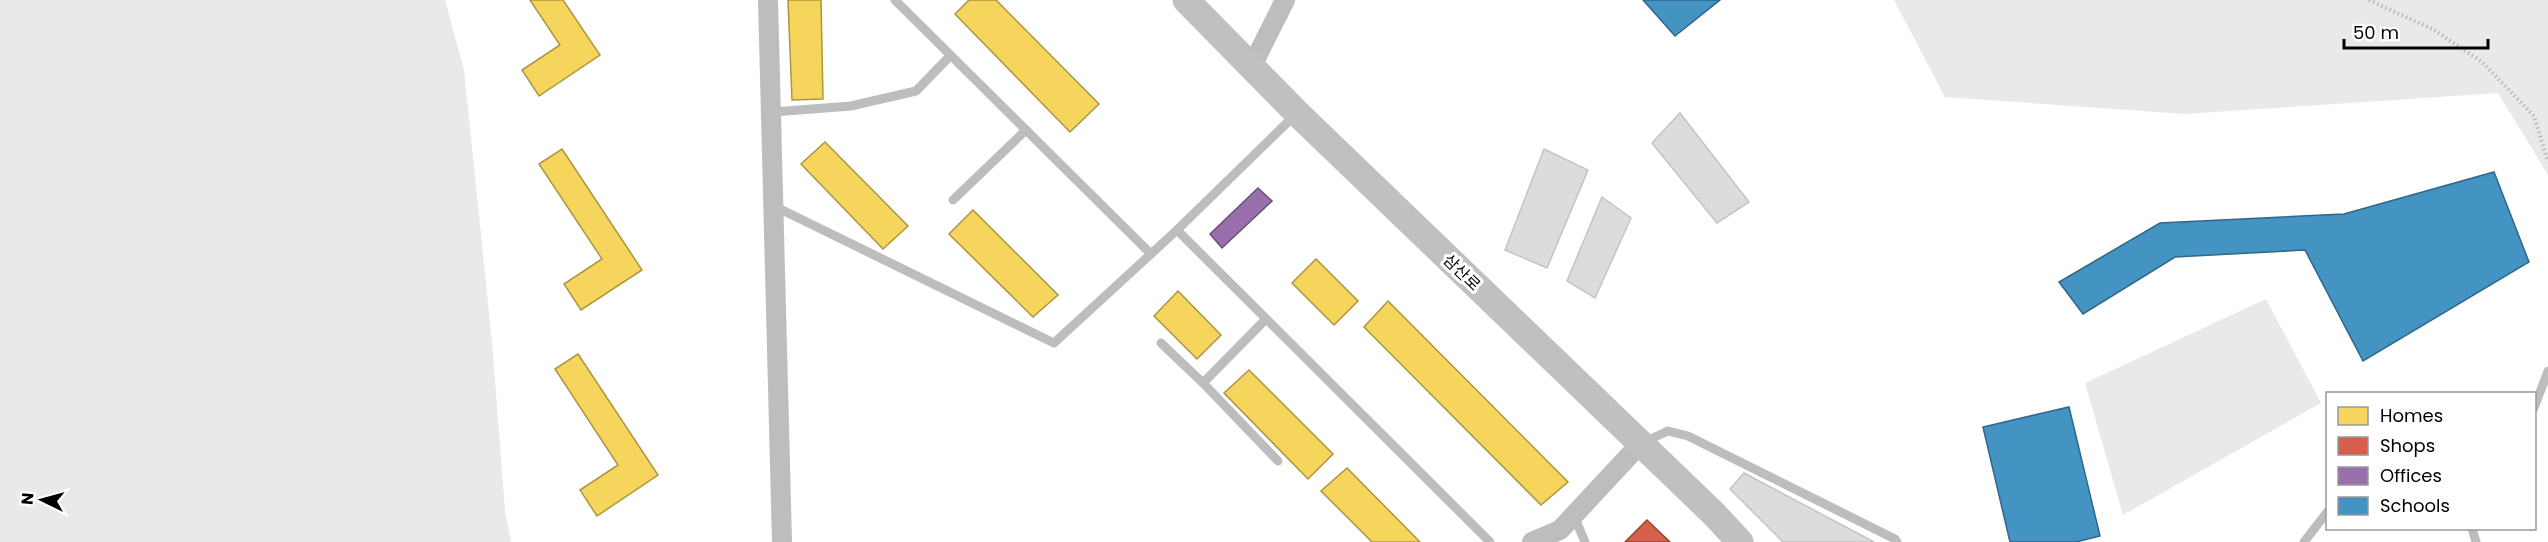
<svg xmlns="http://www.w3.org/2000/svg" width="2548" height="542" font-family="Poppins,'Noto Sans KR',sans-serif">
<rect width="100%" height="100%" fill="#fff"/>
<g fill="#e9e9e9">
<polygon points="0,0 445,0 464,70 492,342 505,511 511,542 0,542"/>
<polygon points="1894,0 2548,0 2548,175 2498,93 2185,114 1945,97"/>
<polygon points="2266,299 2321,403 2123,515 2085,383"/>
</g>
<g fill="#f6d55c" stroke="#ac9540" stroke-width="1.5">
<polygon points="530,0 563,0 600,55 539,96 522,70 560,45"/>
<polygon points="788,0 821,0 823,99 792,100"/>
<polygon points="969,0 996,0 1099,104 1070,132 955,14"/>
<polygon points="825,142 908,226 883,249 801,164"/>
<polygon points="562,149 642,270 581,310 564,284 602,259 539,164"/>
<polygon points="973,210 1058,295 1033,317 949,234"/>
<polygon points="1316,259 1358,301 1334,325 1292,283"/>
<polygon points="1178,291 1221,335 1197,359 1154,316"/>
<polygon points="1388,301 1568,482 1541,505 1364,327"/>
<polygon points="578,354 658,475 597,516 580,490 618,465 555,369"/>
<polygon points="1249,370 1333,454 1308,479 1224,393"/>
<polygon points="1347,468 1420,542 1372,542 1321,491"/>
</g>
<polygon fill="#d6604d" stroke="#964336" stroke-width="1.5" points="1647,520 1670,542 1625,542"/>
<polygon fill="#9970ab" stroke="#6b4e78" stroke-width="1.5" points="1258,188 1272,201 1222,248 1210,234"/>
<g fill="#4393c3" stroke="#2f6788" stroke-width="1.5">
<polygon points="1643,0 1720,0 1675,36"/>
<polygon points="2494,172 2529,262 2363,361 2305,250 2175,257 2083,314 2059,282 2160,223 2344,214"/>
<polygon points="2069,407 2100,536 2076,542 2010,542 1983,427"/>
</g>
<g fill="#dcdcdc" stroke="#c4c4c4" stroke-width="1.5">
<polygon points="1680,113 1749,202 1717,223 1652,143"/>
<polygon points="1544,149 1588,170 1547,268 1505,250"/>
<polygon points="1602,197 1631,218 1595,298 1567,281"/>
<polygon points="1744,473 1874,542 1783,542 1730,489"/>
</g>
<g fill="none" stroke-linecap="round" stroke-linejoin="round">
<polyline stroke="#b8b8b8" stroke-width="4" stroke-dasharray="1.5 3" stroke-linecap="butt" points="2369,0 2434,30 2482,62 2534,116 2548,162"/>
<g stroke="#bdbdbd" stroke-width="9">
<polyline points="895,0 1151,254"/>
<polyline points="773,112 851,106 916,91 950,56"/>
<polyline points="1295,115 1177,230 1490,542"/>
<polyline points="953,200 1026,130"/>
<polyline points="774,206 1054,343 1177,230"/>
<polyline points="1266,319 1203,383 1278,461"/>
<polyline points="1161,343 1203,383"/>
<polyline points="2534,408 2548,371"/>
<polyline points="1644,442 1668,431 1688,436 1895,539 1897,542"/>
<polyline points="1574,516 1585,542"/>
<polyline points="2472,528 2476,542"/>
<polyline points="2304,542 2328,511"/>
</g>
<g stroke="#bdbdbd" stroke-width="20">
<polyline points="768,0 782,542"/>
<polyline points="1252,66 1285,0"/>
<polyline points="1532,542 1560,530 1641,443"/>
</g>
<polyline stroke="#c0c0c0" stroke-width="27" points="1186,0 1297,113 1714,514 1740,542"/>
</g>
<g text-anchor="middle" stroke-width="6" stroke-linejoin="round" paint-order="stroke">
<g font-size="16" fill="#000" stroke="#fff">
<text transform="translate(1462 272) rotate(44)" y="6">삼산로</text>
</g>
</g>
<rect x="2326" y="392" width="210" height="138" fill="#ffffff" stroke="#999999" stroke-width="1.5"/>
<rect x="2338" y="407" width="30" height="18" fill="#f6d55c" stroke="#999999" stroke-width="1.5"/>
<text x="2380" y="422" font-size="18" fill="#000000">Homes</text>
<rect x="2338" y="437" width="30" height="18" fill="#d6604d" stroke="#999999" stroke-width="1.5"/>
<text x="2380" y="452" font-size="18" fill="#000000">Shops</text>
<rect x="2338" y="467" width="30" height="18" fill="#9970ab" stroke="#999999" stroke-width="1.5"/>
<text x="2380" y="482" font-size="18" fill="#000000">Offices</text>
<rect x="2338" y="497" width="30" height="18" fill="#4393c3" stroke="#999999" stroke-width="1.5"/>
<text x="2380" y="512" font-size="18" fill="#000000">Schools</text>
<g transform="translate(42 500) rotate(275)" stroke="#ffffff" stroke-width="4.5" paint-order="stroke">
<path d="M0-4.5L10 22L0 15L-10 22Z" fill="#000000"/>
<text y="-9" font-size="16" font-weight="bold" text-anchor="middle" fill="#000000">N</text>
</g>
<path d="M2344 39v9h144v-9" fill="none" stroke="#000000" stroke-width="3"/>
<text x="2353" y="39" font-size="18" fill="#000000" stroke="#ffffff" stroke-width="4.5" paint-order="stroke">50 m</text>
</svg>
